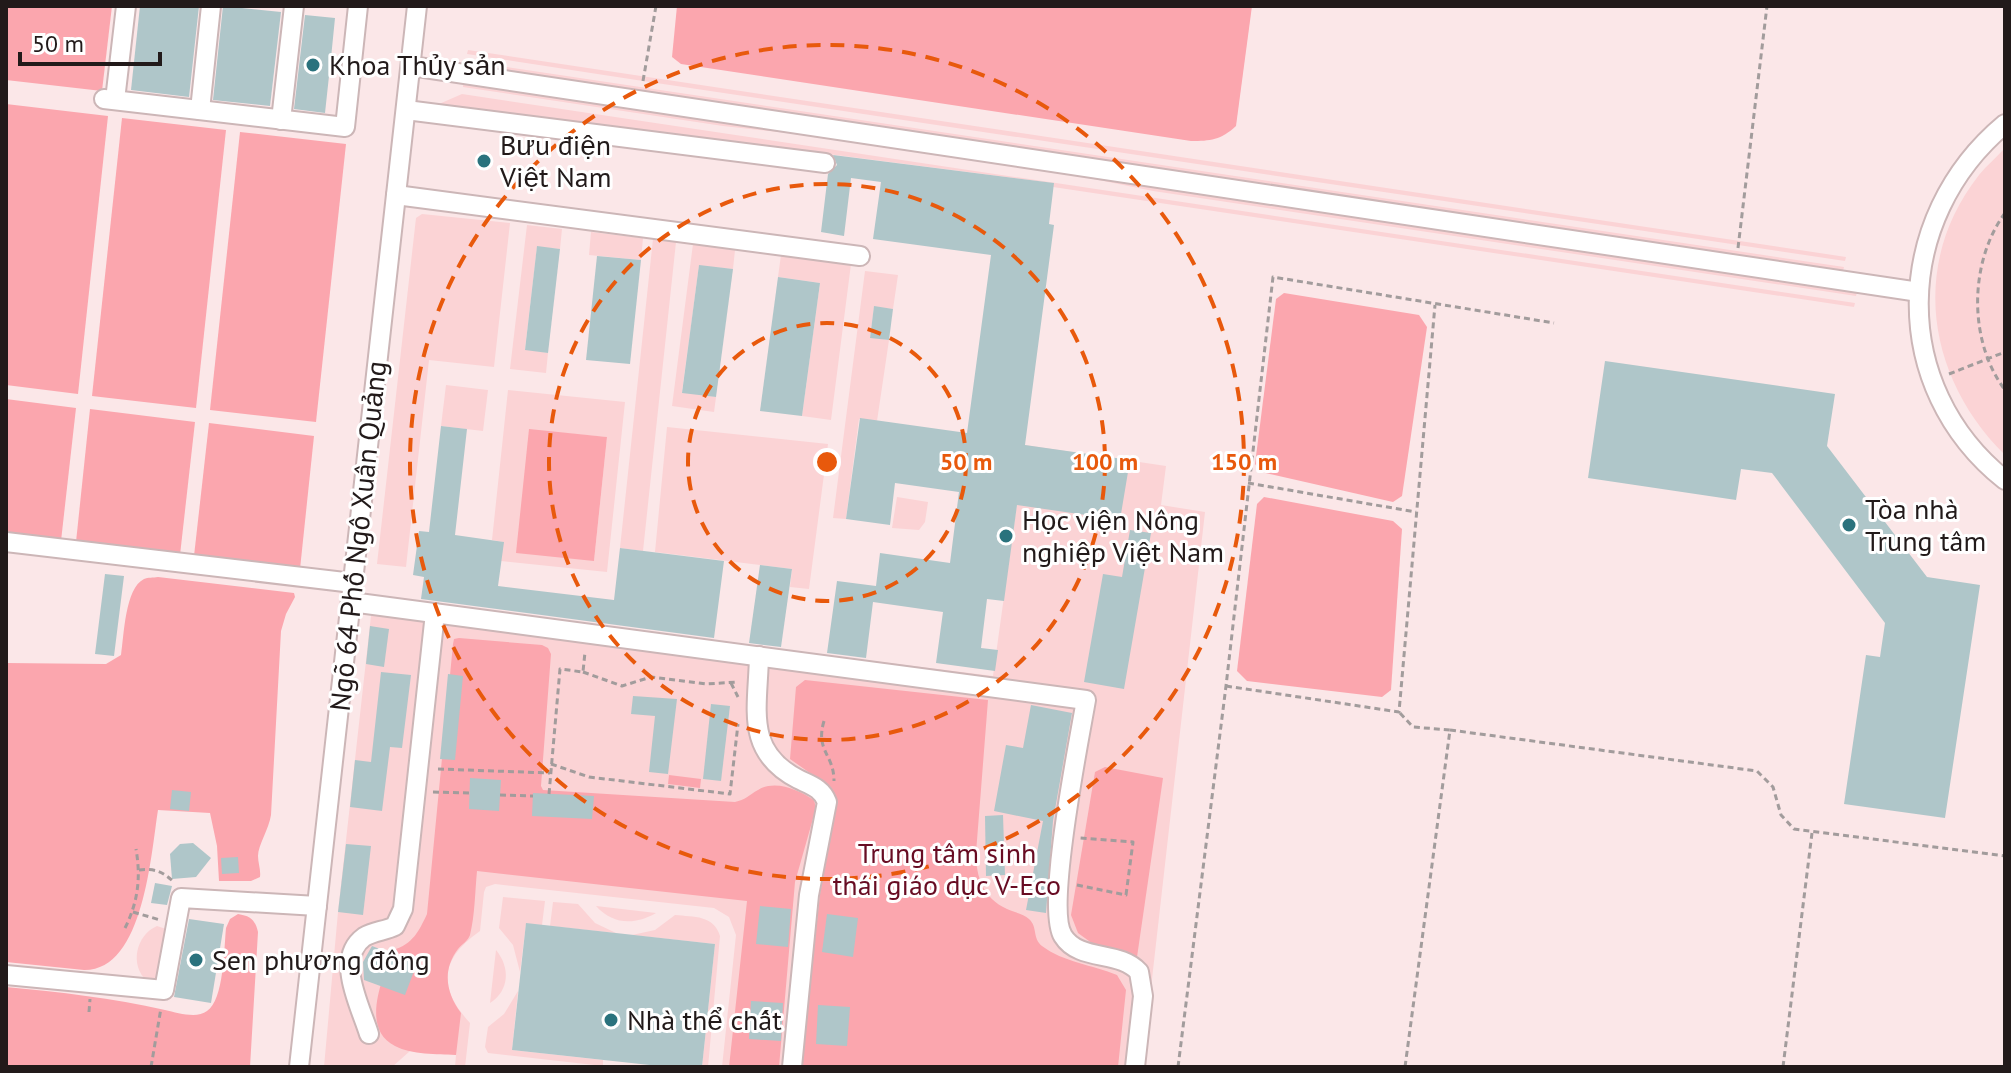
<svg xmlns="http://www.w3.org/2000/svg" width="2011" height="1073" font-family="'PT Sans',sans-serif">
<rect width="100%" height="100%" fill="#fcf7f7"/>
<rect fill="#fbe7e8" x="6" y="6" width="1999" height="1061"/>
<g fill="#fbd3d5" fill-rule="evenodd">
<polygon points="468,50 1846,257 1845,261 643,81 467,54"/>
<polygon points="466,61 1844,267 1843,271 466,65"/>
<polygon points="463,83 807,135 723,126 463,87"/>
<polygon points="462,94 1855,303 1854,307 1053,187 1053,183 439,104"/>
<path d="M2005 148V455C1927 378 1909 264 1979 175 1987 165 1997 157 2005 148Z"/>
<polygon points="1069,174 1857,292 1856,296 1153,191"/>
<polygon points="422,214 510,223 494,367 429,360 406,567 377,564 416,218"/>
<polygon points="527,225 562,229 560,249 537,247 525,349 548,353 546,373 510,369"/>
<polygon points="591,232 643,238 641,260 589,255"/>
<polygon points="653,239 676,242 643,551 620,548"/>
<polygon points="693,244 735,250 733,269 699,266 682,392 716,397 714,412 672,406"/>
<polygon points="781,255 851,264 831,420 802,416 820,283 778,277"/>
<polygon points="865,271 898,275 893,309 874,307 870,337 889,340 877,421 859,419 846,519 833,518"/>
<polygon points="446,385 488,390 483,431 441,426"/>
<path d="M508 390 625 402 607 572 501 561 503 542 492 540ZM529 430 607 437 594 561Z"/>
<polygon points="667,427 828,444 809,589 790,587 792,569 655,552"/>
<path d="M1025 445 1166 466 1161 505 1205 512 1142 1067H722L736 935 729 917 714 908 495 884 486 887 484 892 480 931C440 959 437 987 470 1023L465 1067H455L456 1055 410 1051 392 1067H324L338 912 373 598 993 676Z"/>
<polygon points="897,497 928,502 925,522 919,530 892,528"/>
<polygon points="503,897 545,901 542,925 526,924 520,972 513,945 499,928"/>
<polygon points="553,902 578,904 595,923 616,933 550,926"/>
<path d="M596 906 656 913C635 925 613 925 596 906Z"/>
<path d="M675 915C694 917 714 915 720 936L708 1067H702L715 944 632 935 655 930Z"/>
<path d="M157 926 166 929 161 976 154 981H147C129 965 136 935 157 926Z"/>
<path d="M496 950C510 967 510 990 490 1003Z"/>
<polygon points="518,991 512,1050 603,1060 603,1066 488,1053 485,1047 488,1027 504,1014"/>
</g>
<g fill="#fba6ae">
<polygon points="6,6 112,6 102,91 6,80"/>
<path d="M677 6H1252L1236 126C1221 140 1210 141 1191 141L681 64 672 57Z"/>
<polygon points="6,104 108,116 78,394 6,385"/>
<polygon points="122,118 226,130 196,408 92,396"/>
<polygon points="240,132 346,144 316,422 210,410"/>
<polygon points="1284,293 1419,315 1427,327 1402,496 1393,502 1261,472 1255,464 1276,299"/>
<polygon points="6,399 76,408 61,541 6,534"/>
<polygon points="90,409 195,422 180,555 76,542"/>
<polygon points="209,423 314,436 300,569 194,556"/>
<polygon points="529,429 607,437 594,561 516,553"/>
<polygon points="1264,497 1393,521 1402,529 1391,690 1382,697 1247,681 1237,671 1257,504"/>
<path d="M158 577 294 593 295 597 286 614 281 631 271 815C269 829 258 845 258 856 258 863 261 870 260 877L251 881H219L217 846 210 813 158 810C151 853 144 971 84 970L6 962V663L106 664 121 655C124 636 125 588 144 579 148 577 153 578 158 577Z"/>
<path d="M459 638 542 645 548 648 551 654 541 786 543 790 735 802C745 800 749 795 758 790 775 779 799 790 814 800L816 808 795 882 779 1067H729L747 901 477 871C475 891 475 915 470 935 468 941 462 944 458 949 442 970 446 993 461 1013L456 1055C437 1054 412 1055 395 1046 359 1028 384 976 393 950 413 944 419 931 427 914L453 644 454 639Z"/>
<path d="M805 680 988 700 976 853C976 877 983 898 1007 909 1013 912 1024 914 1029 919 1038 927 1032 938 1042 946 1063 962 1093 965 1117 975L1126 990 1118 1067H801L820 894 837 804 827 785 790 759 796 687Z"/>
<polygon points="1105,767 1163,778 1137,957 1093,944 1078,933 1071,915 1095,772"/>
<polygon points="669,775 701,779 700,788 668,784"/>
<path d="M238 914C250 916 255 919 258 932L250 1067H6V987C60 992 112 998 165 1010 178 1013 197 1019 207 1011 224 1000 224 948 226 928L230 919Z"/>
</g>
<g fill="#afc6c9">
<polygon points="140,6 199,6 189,97 131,90"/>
<polygon points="223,6 281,12 270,106 213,100"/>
<polygon points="305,15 335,18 331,58 336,58 334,76 329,76 325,113 294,109"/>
<polygon points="833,155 1054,183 1049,224 1054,225 1025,445 1130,460 1120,520 1017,505 1004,601 987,599 981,648 998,650 995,671 936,663 943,612 873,602 866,658 827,653 837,581 876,586 880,553 950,563 959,492 895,483 890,525 846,519 860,418 967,433 991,255 873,239 881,182 851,178 844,236 821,232 828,174 837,165"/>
<polygon points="537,246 560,249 548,353 525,350"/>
<polygon points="597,256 641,260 630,364 586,360"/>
<polygon points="699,265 733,269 716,397 682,393"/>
<polygon points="778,277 820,283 802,416 760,411"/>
<polygon points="874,306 893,309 889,340 870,338"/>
<polygon points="1605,361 1835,394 1827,446 1927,577 1980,585 1945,818 1844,804 1866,655 1880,657 1885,623 1772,473 1741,469 1736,500 1588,478"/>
<polygon points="441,426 467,429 455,535 504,542 498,586 614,600 620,548 724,561 714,638 421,599 424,577 413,575 419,531 429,532"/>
<polygon points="1130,530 1151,533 1124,689 1084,682 1103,574 1122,577"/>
<polygon points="760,565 792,569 781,647 749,643"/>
<polygon points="105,574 124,576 114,656 95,654"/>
<polygon points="370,626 389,629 384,667 366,664"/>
<polygon points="381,672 411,675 402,748 390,747 382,811 350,807 355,760 371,762"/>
<polygon points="448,674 463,676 455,760 440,759"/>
<polygon points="633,696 677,699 668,774 649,772 655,716 631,714"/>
<polygon points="711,704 730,706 721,781 703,779"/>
<polygon points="1031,705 1072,713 1053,821 1046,913 1026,910 1043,821 994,811 1006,745 1023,748"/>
<polygon points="470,778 501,780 499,811 469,809"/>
<polygon points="172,790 191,792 189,811 170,809"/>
<polygon points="533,793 594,796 592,819 532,816"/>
<polygon points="1003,815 1005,875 986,876 985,816"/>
<polygon points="193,843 211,858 196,877 172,879 170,854 180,844"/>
<polygon points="346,844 371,846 363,915 338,912"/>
<polygon points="238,857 239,873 222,874 221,858"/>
<polygon points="155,883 172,886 167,905 151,903"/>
<polygon points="760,906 791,909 788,947 756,944"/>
<polygon points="827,914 858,918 853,957 822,952"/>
<polygon points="189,919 224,924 211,1003 174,997"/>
<polygon points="526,923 715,944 702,1067 668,1067 512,1050"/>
<polygon points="372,946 417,963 405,995 364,980 363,962"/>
<polygon points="751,1001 783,1003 781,1041 749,1039"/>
<polygon points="818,1005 850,1007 847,1046 816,1044"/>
</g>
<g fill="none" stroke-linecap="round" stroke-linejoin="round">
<defs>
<g id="minor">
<polyline points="411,66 1919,292"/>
<polyline points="104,99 345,127 358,6"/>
<polyline points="115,100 126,6"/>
<polyline points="200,110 211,6"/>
<polyline points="406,110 825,163"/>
<polyline points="281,120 294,6"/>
<path d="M2005 124C1892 218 1888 387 2005 480"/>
<polyline points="396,195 860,256"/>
<polyline points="6,542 353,583"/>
<path d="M351 602 1086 700C1079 741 1045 908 1063 936 1079 962 1120 950 1139 972L1143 996 1135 1067"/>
<path d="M759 656C758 708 744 751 798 779 810 785 822 788 827 802L809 895 792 1067"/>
<polyline points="6,975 164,990 181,898 317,906"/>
<path d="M369 1034C361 1007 334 959 364 937 374 931 385 931 395 926L403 909 435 613"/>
<polyline points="299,1067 417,6"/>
</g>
</defs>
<use href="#minor" stroke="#ccb6b7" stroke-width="22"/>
<g stroke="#a29c9c" stroke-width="3" stroke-dasharray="6 4" stroke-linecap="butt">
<polyline points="643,81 656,6"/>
<path d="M2005 213C1969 262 1968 341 2005 390"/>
<polyline points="1738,248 1767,6"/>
<polyline points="1949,374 2005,352"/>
<polyline points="1248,483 1416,512"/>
<polyline points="583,672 622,686 651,677 706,684 738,682"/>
<polyline points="731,683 738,697"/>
<polyline points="1226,686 1399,712 1435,305"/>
<polyline points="1400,713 1413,727 1450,730 1405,1067"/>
<path d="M824 721C815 751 834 754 834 781"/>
<polyline points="1450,730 1757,771 1773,787 1781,815 1794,829 2005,856"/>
<polyline points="551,764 589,777 730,794 738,724"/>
<polyline points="438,769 550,773"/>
<polyline points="433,792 469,793"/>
<polyline points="549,794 560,669 583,672 585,652"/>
<polyline points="500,795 533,796"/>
<path d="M139 870C156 868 163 872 175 883"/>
<polyline points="1077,885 1126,895 1133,842 1080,838"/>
<polyline points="133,912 160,920"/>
<path d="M125 928C138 902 141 878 136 849"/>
<polyline points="89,1012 90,999"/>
<polyline points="151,1067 161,1008"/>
<polyline points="1178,1067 1226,686 1273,277 1554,323"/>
<polyline points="1783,1067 1812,833"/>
</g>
<use href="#minor" stroke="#fff" stroke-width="18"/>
</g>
<g fill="none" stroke="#e8590c" stroke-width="4" stroke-dasharray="14 10">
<circle cx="827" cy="462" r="139"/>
<circle cx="827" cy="462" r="278"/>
<circle cx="827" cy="462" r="417"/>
</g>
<g fill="#2a727d" stroke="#fff" stroke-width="3">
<circle cx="313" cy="65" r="8"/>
<circle cx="484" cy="161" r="8"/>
<circle cx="1849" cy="525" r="8"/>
<circle cx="1006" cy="536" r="8"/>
<circle cx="196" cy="960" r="8"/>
<circle cx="611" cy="1020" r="8"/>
</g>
<g text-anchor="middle" stroke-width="6" stroke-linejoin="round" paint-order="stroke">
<g font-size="28" fill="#221a1a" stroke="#fff" text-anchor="start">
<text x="329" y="75">Khoa Thủy sản</text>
<text x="500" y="155">Bưu điện<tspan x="500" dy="32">Việt Nam</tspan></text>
<text x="1865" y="519">Tòa nhà<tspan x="1865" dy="32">Trung tâm</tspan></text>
<text x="1022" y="530">Học viện Nông<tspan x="1022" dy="32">nghiệp Việt Nam</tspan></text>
<text x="212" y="970">Sen phương đông</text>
<text x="627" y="1030">Nhà thể chất</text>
</g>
<g font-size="28" fill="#221a1a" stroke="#fff">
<text transform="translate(358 536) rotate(-84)" y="10">Ngõ 64 Phố Ngô Xuân Quảng</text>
</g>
<g font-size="28" fill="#680c23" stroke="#fff">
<text x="947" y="863">Trung tâm sinh<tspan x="947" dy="32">thái giáo dục V-Eco</tspan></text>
</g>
</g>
<circle cx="827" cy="462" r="12" fill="#e8590c" stroke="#fff" stroke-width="4"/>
<g font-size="24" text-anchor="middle" font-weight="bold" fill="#e8590c" stroke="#fff" stroke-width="6" stroke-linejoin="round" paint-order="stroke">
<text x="966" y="470">50 m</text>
<text x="1105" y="470">100 m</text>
<text x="1244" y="470">150 m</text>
</g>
<rect width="2011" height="1073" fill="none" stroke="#221a1a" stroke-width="16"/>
<path d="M20 52v12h140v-12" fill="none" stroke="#221a1a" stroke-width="4"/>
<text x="32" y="52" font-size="24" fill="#221a1a" stroke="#ffffff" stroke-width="6" paint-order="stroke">50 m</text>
</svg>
